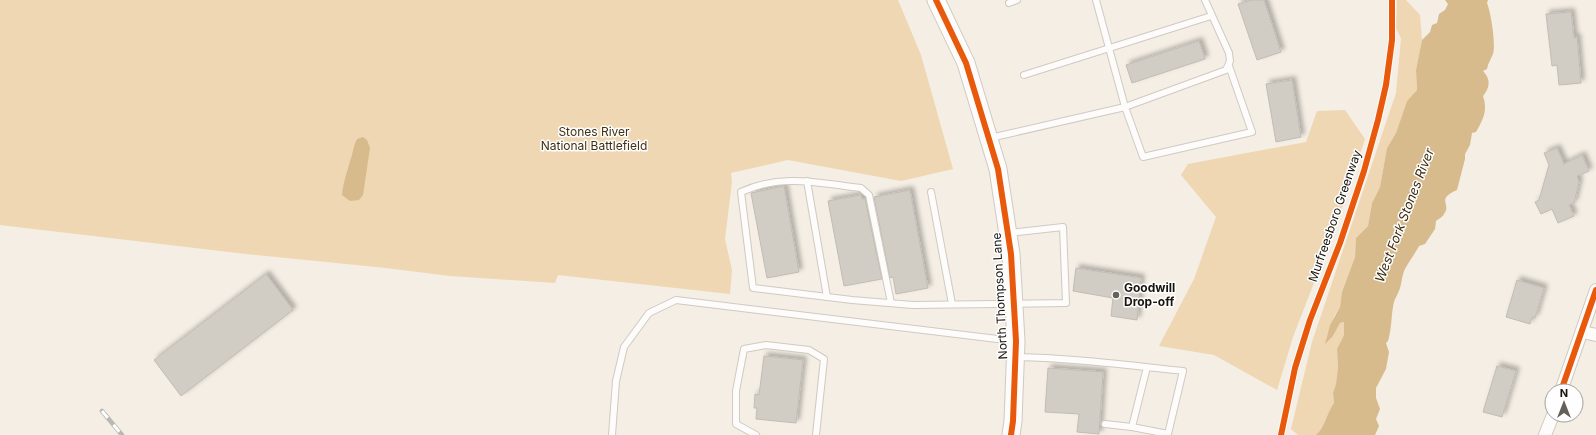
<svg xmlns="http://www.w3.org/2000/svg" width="1596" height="435" font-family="Inter,sans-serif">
<defs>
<filter id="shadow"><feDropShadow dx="3.5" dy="-3.5" stdDeviation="2" flood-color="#0004"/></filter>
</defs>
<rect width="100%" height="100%" fill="#f4eee4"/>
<g fill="#eed7b2">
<polygon points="0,0 898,0 921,55 953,169 901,181 788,160 731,173 732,182 725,239 732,270 730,294 558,275 555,283 450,276 386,268 246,254 0,225"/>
<path d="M1397 0H1406L1420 15 1422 40 1416 70 1417 90 1407 101 1396 133 1387 148 1380 187 1372 203 1368 226 1356 238 1355 257 1342 292 1340 307 1334 316 1326 339 1333 336 1340 323 1344 322V335L1337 349 1338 367 1336 384 1333 393 1334 403C1326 414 1326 426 1316 435H1298L1291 429 1312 342 1396 93 1401 38 1396 28Z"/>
<polygon points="1345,110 1365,139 1336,226 1293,337 1277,390 1214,355 1159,346 1194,279 1216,217 1181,175 1188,164 1306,142 1317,111"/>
</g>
<g fill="#d7bb8c">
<path d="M1445 0H1488L1487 3C1491 13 1496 44 1493 54 1491 59 1488 63 1487 69L1483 71C1491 79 1490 88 1483 96 1488 110 1483 120 1476 132L1472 133 1470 145 1465 154V159L1457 190C1435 200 1452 203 1444 214 1443 217 1438 219 1436 221L1435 229 1425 244 1419 246C1415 254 1409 261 1405 269 1401 277 1402 286 1398 293 1397 296 1395 298 1394 302 1391 314 1392 328 1388 341L1386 343 1389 352 1386 369 1376 388V398L1380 409 1376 419 1379 426 1375 435H1316C1326 426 1326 414 1334 403L1333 393 1336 384 1338 367 1337 349 1344 335V322L1340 323 1333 336 1325 344 1330 325 1340 307 1342 292 1355 257 1356 238 1368 226 1372 203 1380 187 1387 148 1396 133 1407 101 1417 90 1416 70 1422 40 1430 32 1432 25 1437 23 1439 14 1445 10 1448 4Z"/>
<path d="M363 137 367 140 370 148 363 195 359 200 350 201 342 195C343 183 347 173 350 161 353 154 353 147 357 139Z"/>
</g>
<g fill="#d1ccc4" stroke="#c1bcb5" filter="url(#shadow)">
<polygon points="1252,0 1264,0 1281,52 1257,60 1238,4"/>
<polygon points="1571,12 1574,38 1577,37 1581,83 1559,85 1557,65 1552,66 1546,14"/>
<polygon points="1199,41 1205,59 1132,83 1126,65"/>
<polygon points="1292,80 1301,137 1276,142 1266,84"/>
<polygon points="1557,148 1564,164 1582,155 1589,171 1577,176 1579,182 1574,203 1569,205 1574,216 1558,223 1552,209 1541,214 1535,202 1539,200 1549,165 1544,153"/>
<polygon points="784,186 799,272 767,278 751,193"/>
<polygon points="910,190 928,288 896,294 893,277 890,278 874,197"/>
<polygon points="861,195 862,199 865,199 882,279 844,286 828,201"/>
<polygon points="1076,268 1141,278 1137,320 1111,316 1113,298 1073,291"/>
<polygon points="266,274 293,310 181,396 154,360"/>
<polygon points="1517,280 1544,288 1535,318 1532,317 1530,324 1506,317"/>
<polygon points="764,356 803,360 796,423 756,419 757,408 754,408 755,394 759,395"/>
<polygon points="1497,366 1516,371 1502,417 1483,412"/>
<polygon points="1048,368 1103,372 1099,434 1077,432 1079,414 1045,412"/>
</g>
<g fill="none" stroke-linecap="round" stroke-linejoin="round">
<defs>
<g id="service">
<polyline points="1096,0 1125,107 1143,157 1252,132 1229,66"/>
<polyline points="1009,3 1017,0"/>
<polyline points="1024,75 1211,16"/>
<polyline points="990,138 1125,107 1226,70 1230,61 1229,53 1205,0"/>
<polyline points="807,181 827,297"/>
<polyline points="931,192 952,304"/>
<path d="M891 303 869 195 861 188C818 183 782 173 741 192L753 288 852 300 913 305 1066 303 1063 227 1009 233"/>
<path d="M1017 357C1072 358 1127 365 1183 371L1168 434 1132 427 1147 367"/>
<polyline points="1105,424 1132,427"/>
<polyline points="612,435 616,381 624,347 649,313 676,300 1014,341"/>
<polyline points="756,435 736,424 736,391 744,349 766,345 809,350 824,359 816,435"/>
</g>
<g id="minor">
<polyline points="1582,332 1596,335"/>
<polyline points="1561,391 1596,290"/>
<polyline points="1545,435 1553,415"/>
</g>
<polyline id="secondary" points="936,0 966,63 998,169 1011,254 1016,341 1013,421 1011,435"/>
</defs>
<use href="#service" stroke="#cfcac2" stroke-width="8"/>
<use href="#minor" stroke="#cfcac2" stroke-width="14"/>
<use href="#secondary" stroke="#cfcac2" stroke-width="19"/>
<use href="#service" stroke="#fdfcfb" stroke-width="6"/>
<use href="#minor" stroke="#fdfcfb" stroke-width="12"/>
<use href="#secondary" stroke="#fdfcfb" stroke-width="17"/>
<defs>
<polyline id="rail" points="102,411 122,435"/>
</defs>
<use href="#rail" stroke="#b9b8b6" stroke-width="4.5"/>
<use href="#rail" stroke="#fefefe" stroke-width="3" stroke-dasharray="9" stroke-linecap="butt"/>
<defs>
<g id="cycleway">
<polyline points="936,0 966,63 998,169 1011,254 1016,341 1013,421 1011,435"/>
<polyline points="1561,391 1596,290"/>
<polyline points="1281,435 1295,368 1310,320 1340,243 1364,171 1378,120 1386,85 1392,40 1392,0"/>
</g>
</defs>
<use href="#cycleway" stroke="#fefefe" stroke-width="8"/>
<use href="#cycleway" stroke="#e8590c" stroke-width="6"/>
</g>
<circle fill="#656159" stroke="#fefefe" stroke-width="1.5" cx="1116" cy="295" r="4"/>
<g text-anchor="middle" stroke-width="3" stroke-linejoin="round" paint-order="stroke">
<g font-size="12" fill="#3f2f13" stroke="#fefefe">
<text x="594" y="136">Stones River<tspan x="594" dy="14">National Battlefield</tspan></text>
</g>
<g font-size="12" fill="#18150e" stroke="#fefefe">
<text transform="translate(1335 216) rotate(-71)" y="4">Murfreesboro Greenway</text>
<text transform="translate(1000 296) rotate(-93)" y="4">North Thompson Lane</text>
</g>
<g font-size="12" font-weight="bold" fill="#18150e" stroke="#fefefe" text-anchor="start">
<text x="1124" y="292">Goodwill<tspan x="1124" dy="14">Drop-off</tspan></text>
</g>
<g font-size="13" font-style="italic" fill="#3d2d10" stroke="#fefefe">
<text transform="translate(1404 215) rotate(-69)" y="5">West Fork Stones River</text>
</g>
</g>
<g transform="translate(1564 403)"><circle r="19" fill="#fefefe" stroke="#a2a19e"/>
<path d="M0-3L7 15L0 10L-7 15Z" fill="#656159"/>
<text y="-6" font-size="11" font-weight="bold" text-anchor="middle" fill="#18150e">N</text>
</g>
</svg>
